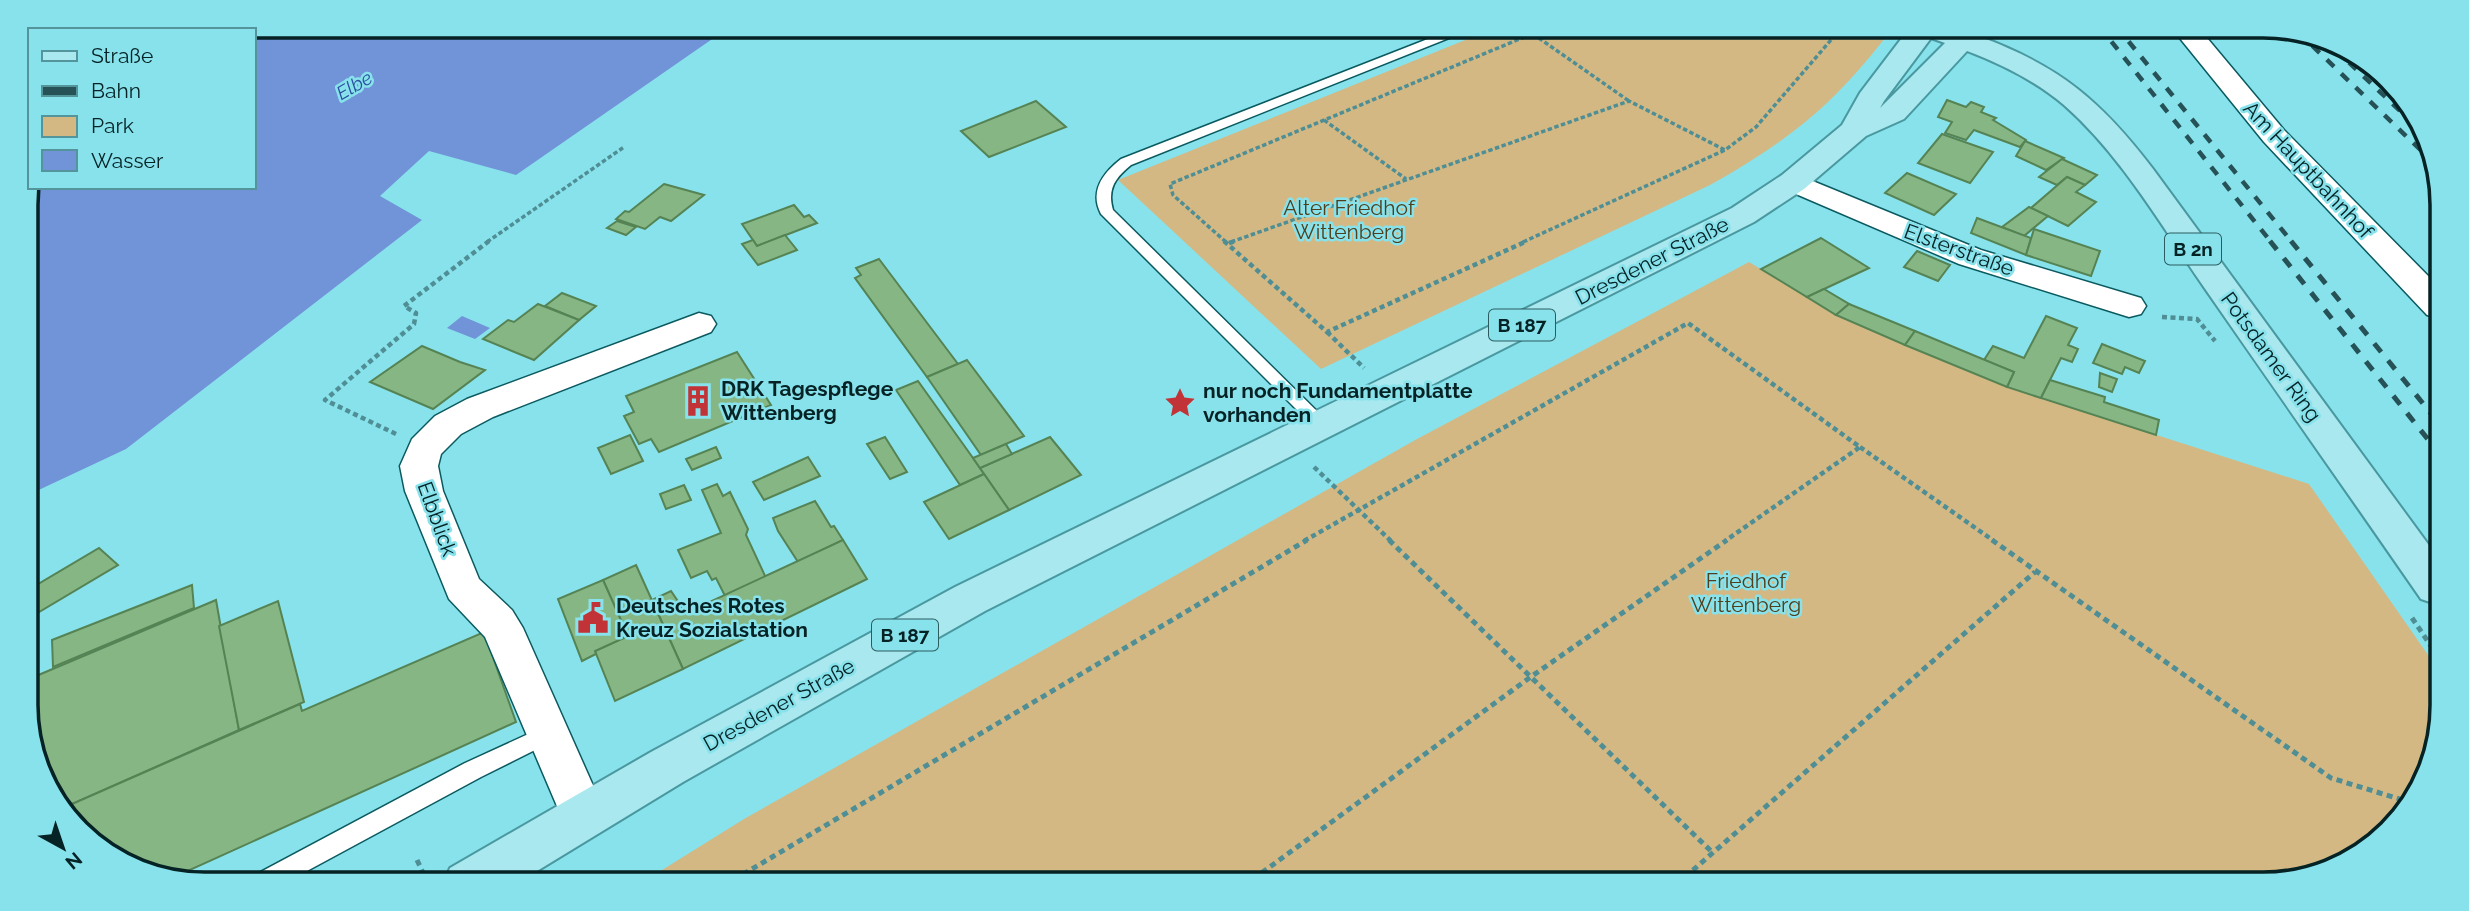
<svg xmlns="http://www.w3.org/2000/svg" width="2469" height="911" font-family="Raleway,sans-serif">
<rect width="100%" height="100%" fill="#88e2eb"/>
<g fill="#d3b883">
<path d="M1500 26H1888L1891 30C1835 104 1790 140 1710 185L1321 369 1118 180Z"/>
<polygon points="1749,262 1836,315 2007,387 2309,484 2435,665 2433,763 2372,848 2275,884 638,885 744,819 1417,439"/>
</g>
<g fill="#7193d8">
<polygon points="205,26 731,26 516,175 429,151 380,196 422,220 126,449 28,495 27,193 30,182 30,187 254,187 254,30 188,30"/>
<polygon points="462,316 490,328 475,339 447,328"/>
</g>
<g fill="#86b684" stroke="#558354" stroke-width="2">
<polygon points="1947,100 1966,107 1971,102 1984,107 1981,112 1996,118 1993,120 2026,140 2020,147 1974,130 1966,140 1945,133 1952,122 1938,117"/>
<polygon points="1036,101 1066,127 989,157 961,131"/>
<polygon points="1942,134 1993,152 1970,183 1918,163"/>
<polygon points="2025,141 2064,158 2046,170 2016,156"/>
<polygon points="2062,159 2097,175 2085,185 2067,177 2057,185 2039,177"/>
<polygon points="1907,173 1956,194 1934,215 1885,193"/>
<polygon points="2067,177 2085,185 2076,192 2096,202 2068,226 2031,208"/>
<polygon points="664,184 704,195 671,221 660,217 645,229 616,219 625,211 629,212"/>
<polygon points="794,205 804,217 809,215 817,223 757,246 742,224"/>
<polygon points="2029,207 2048,216 2024,236 2002,227"/>
<polygon points="1977,218 2031,238 2026,255 1971,233"/>
<polygon points="617,221 636,227 626,235 607,228"/>
<polygon points="2034,229 2100,251 2091,276 2026,255"/>
<polygon points="785,235 797,250 758,265 742,244 753,240 757,246"/>
<polygon points="1821,238 1869,268 1807,297 1761,269"/>
<polygon points="1917,251 1950,265 1938,281 1904,267"/>
<polygon points="879,259 958,364 927,377 855,278 861,275 856,268"/>
<polygon points="1824,289 1849,304 1836,315 1807,297"/>
<polygon points="562,293 596,306 579,320 545,306"/>
<polygon points="538,304 579,320 534,360 483,339 508,320 514,322"/>
<polygon points="1849,304 1915,331 1905,345 1836,315"/>
<polygon points="2046,316 2077,328 2068,345 2078,349 2072,362 2061,358 2041,398 2007,387 2014,372 1984,360 1993,346 2024,358"/>
<polygon points="1915,331 2014,372 2007,387 1905,345"/>
<polygon points="2102,344 2145,361 2139,373 2125,367 2122,374 2093,363"/>
<polygon points="422,346 460,362 485,370 433,409 370,382"/>
<polygon points="737,352 771,405 659,452 651,439 639,444 624,416 634,412 626,396"/>
<polygon points="967,360 1024,436 981,455 927,377"/>
<polygon points="2100,373 2117,379 2112,392 2099,387"/>
<polygon points="2050,380 2105,397 2104,402 2159,420 2156,435 2041,398"/>
<polygon points="918,381 973,458 984,474 960,485 896,390"/>
<polygon points="630,435 643,461 611,474 598,448"/>
<polygon points="885,437 907,472 890,479 867,444"/>
<polygon points="1050,437 1081,475 1009,510 980,468"/>
<polygon points="1006,444 1012,454 980,468 973,458"/>
<polygon points="716,447 721,458 692,470 686,459"/>
<polygon points="808,457 820,476 764,500 753,482"/>
<polygon points="984,474 1009,510 949,539 924,502"/>
<polygon points="717,484 723,496 730,492 748,529 746,535 766,578 725,596 716,578 712,580 707,571 691,578 678,550 721,533 702,490"/>
<polygon points="684,485 691,500 666,509 660,494"/>
<polygon points="815,501 831,527 834,526 843,540 798,562 778,531 773,518"/>
<polygon points="843,540 867,579 683,669 652,600 671,591 686,613"/>
<polygon points="99,548 118,565 29,618 29,581 35,578 38,584"/>
<polygon points="636,565 683,669 615,701 595,651 628,636 603,580"/>
<polygon points="603,580 628,636 595,651 596,654 582,661 558,599"/>
<polygon points="192,585 194,608 53,667 52,640"/>
<polygon points="216,600 239,730 63,808 30,741 29,679"/>
<polygon points="278,601 304,702 239,730 219,626"/>
<polygon points="484,632 516,722 170,879 148,875 71,824 63,808 300,704 302,711"/>
</g>
<g fill="none" stroke-linecap="round" stroke-linejoin="round">
<defs>
<g id="lane">
<path d="M1461 26H1479L1131 165C1115 178 1107 189 1113 210L1330 424 1327 428H1315L1101 214C1089 191 1103 173 1121 159Z"/>
<polygon points="548,725 555,728 558,734 555,740 481,777 281,885 248,885 251,877 465,763"/>
</g>
<g id="street">
<polygon points="2170,26 2197,26 2284,130 2440,288 2439,318 2427,315 2264,142"/>
<polygon points="1793,173 1981,250 2141,298 2146,306 2141,314 2129,317 1959,264 1782,188 1778,182 1782,176"/>
<polygon points="699,313 711,316 716,324 711,332 493,417 461,434 441,454 438,466 443,491 479,579 512,610 523,628 607,817 600,832 584,838 568,832 485,637 449,599 405,491 400,466 412,439 435,416 467,399"/>
</g>
<path id="primary" d="M1949 26 1956 28 1985 26 1978 36C2060 66 2101 101 2153 169L2436 555V604L2421 599C2350 496 2277 393 2206 290 2162 227 2122 156 2064 105 2036 81 2001 64 1967 51L1904 119 1866 136 1804 189 1754 222 985 611 683 782 514 885H443L450 868 651 752 955 587 1732 208 1782 175 1842 125 1860 93 1911 26ZM1931 38 1945 43 1880 108 1884 101Z"/>
</defs>
<use href="#lane" stroke="#0a5a60" stroke-width="3"/>
<use href="#street" stroke="#0a5a60" stroke-width="3"/>
<use href="#primary" stroke="#4998a0" stroke-width="4"/>
<g stroke="#4f8e94" stroke-width="3.5" stroke-dasharray="4.5 2.5" stroke-linecap="butt">
<polyline points="1533,34 1629,101"/>
<polyline points="1324,120 1406,179"/>
<polyline points="487,242 624,147"/>
<polyline points="1226,242 1173,195 1170,184 1551,26"/>
<polyline points="1231,242 1629,101 1725,150"/>
<polyline points="1523,242 1725,150 1756,127 1843,26"/>
</g>
<g stroke="#4f8e94" stroke-width="4.5" stroke-dasharray="5 3.5" stroke-linecap="butt">
<polyline points="1224,241 1327,332 1527,241"/>
<polyline points="1229,243 1236,241"/>
<polyline points="2162,317 2197,319 2215,341"/>
<polyline points="1327,332 1364,368"/>
<polyline points="396,434 325,400 414,324 416,313 404,306 489,241"/>
<polyline points="1860,447 1994,541"/>
<polyline points="1314,467 1391,541"/>
<polyline points="1304,541 1688,323 1860,447 1725,541"/>
</g>
<g stroke="#4f8e94" stroke-width="5" stroke-dasharray="6 4.5" stroke-linecap="butt">
<polyline points="1389,540 1713,853"/>
<polyline points="1992,540 2331,778 2406,801"/>
<polyline points="2412,618 2435,652"/>
<polyline points="417,860 425,877"/>
<polyline points="1677,884 2035,572"/>
<polyline points="725,885 1307,540"/>
<polyline points="1245,885 1532,676 1727,540"/>
</g>
<use href="#lane" fill="#fff" fill-rule="evenodd"/>
<use href="#street" fill="#fff" fill-rule="evenodd"/>
<use href="#primary" fill="#a8e8ee" fill-rule="evenodd"/>
<g stroke="#265257" stroke-width="4.5" stroke-dasharray="10 10" stroke-linecap="butt">
<polyline points="2099,26 2271,242"/>
<polyline points="2116,26 2292,242"/>
<polyline points="2298,32 2431,160"/>
<polyline points="2320,35 2416,126"/>
</g>
<g stroke="#265257" stroke-width="5" stroke-dasharray="11 11" stroke-linecap="butt">
<polyline points="2270,241 2438,452"/>
<polyline points="2291,241 2438,422"/>
</g>
</g>
<defs>
<symbol id="building-bare" viewBox="-9 -9 18 18"><path d="M-4-6H4V6H1V3H-1V6H-4ZM-2.5-4.3h1.7v1.8h-1.7ZM.8-4.3h1.7v1.8H.8ZM-2.5-1h1.7V.8h-1.7ZM.8-1h1.7V.8H.8Z" fill="#c23338" stroke="#88e2eb" stroke-width="2.5" paint-order="stroke"/></symbol>
<symbol id="sight-bare" viewBox="-9 -9 18 18"><path d="M0-6L1.8-2.2L6-1.7L2.9 1.2L3.7 5.4L0 3.3L-3.7 5.4L-2.9 1.2L-6-1.7L-1.8-2.2Z" fill="#c23338" stroke="#88e2eb" stroke-width="2.5" paint-order="stroke"/></symbol>
<symbol id="civic-bare" viewBox="-9 -9 18 18"><path d="M-.6-6.5H3V-4.5H.6V-3L4-1V1h2V6H-6V1h2V-1L-.6-3ZM-1.2 2.5V6h2.4V2.5Z" fill="#c23338" stroke="#88e2eb" stroke-width="2.5" paint-order="stroke"/></symbol>
</defs>
<g fill-rule="evenodd">
<use href="#building-bare" x="676" y="379" width="44" height="44"/>
<use href="#sight-bare" x="1158" y="381" width="44" height="44"/>
<use href="#civic-bare" x="571" y="596" width="44" height="44"/>
</g>
<g text-anchor="middle" stroke-width="5" stroke-linejoin="round" paint-order="stroke">
<g font-size="19" font-style="italic" fill="#2a4ea1" stroke="#88e2eb">
<text transform="translate(354 85) rotate(-30)" y="7">Elbe</text>
</g>
<g fill="#88e2eb" stroke="#2c5c60" stroke-width="2">
<rect x="2165" y="233.5" width="56" height="31" rx="5"/>
<rect x="1489" y="309.5" width="66" height="31" rx="5"/>
<rect x="872" y="619.5" width="66" height="31" rx="5"/>
</g>
<g font-size="19" font-weight="bold" fill="#052225">
<text x="2193" y="256">B 2n</text>
<text x="1522" y="332">B 187</text>
<text x="905" y="642">B 187</text>
</g>
<g font-size="21" fill="#052225" stroke="#88e2eb">
<text transform="translate(2308 170) rotate(47)" y="7">Am Hauptbahnhof</text>
<text transform="translate(1959 250) rotate(20)" y="7">Elsterstraße</text>
<text transform="translate(1652 261) rotate(-27)" y="7">Dresdener Straße</text>
<text transform="translate(2271 357) rotate(54)" y="7">Potsdamer Ring</text>
<text transform="translate(437 519) rotate(70)" y="7">Elbblick</text>
<text transform="translate(779 705) rotate(-29)" y="7">Dresdener Straße</text>
</g>
<g font-size="21" fill="#503f1c" stroke="#88e2eb">
<text x="1349" y="215">Alter Friedhof<tspan x="1349" dy="24">Wittenberg</tspan></text>
<text x="1746" y="588">Friedhof<tspan x="1746" dy="24">Wittenberg</tspan></text>
</g>
<g font-size="21" font-weight="bold" fill="#052225" stroke="#88e2eb" text-anchor="start">
<text x="721" y="396">DRK Tagespflege<tspan x="721" dy="24">Wittenberg</tspan></text>
<text x="1203" y="398">nur noch Fundamentplatte<tspan x="1203" dy="24">vorhanden</tspan></text>
<text x="616" y="613">Deutsches Rotes<tspan x="616" dy="24">Kreuz Sozialstation</tspan></text>
</g>
</g>
<path d="M0 0H2469V911H0ZM205 38H2263A167 167 0 0 1 2430 205V705A167 167 0 0 1 2263 872H205A167 167 0 0 1 38 705V205A167 167 0 0 1 205 38Z" fill="#88e2eb" fill-rule="evenodd"/>
<path fill="none" stroke="#052225" stroke-width="3.5" d="M205 38H2263A167 167 0 0 1 2430 205V705A167 167 0 0 1 2263 872H205A167 167 0 0 1 38 705V205A167 167 0 0 1 205 38Z"/>
<rect x="28" y="28" width="228" height="161" fill="#88e2eb" stroke="#54959c" stroke-width="2"/>
<rect x="42" y="51" width="35" height="10" fill="#a8e8ee" stroke="#54959c" stroke-width="2"/>
<text x="91" y="63" font-size="21" fill="#052225">Straße</text>
<rect x="42" y="86" width="35" height="10" fill="#265257" stroke="#54959c" stroke-width="2"/>
<text x="91" y="98" font-size="21" fill="#052225">Bahn</text>
<rect x="42" y="116" width="35" height="21" fill="#d3b883" stroke="#54959c" stroke-width="2"/>
<text x="91" y="133" font-size="21" fill="#052225">Park</text>
<rect x="42" y="150" width="35" height="21" fill="#7193d8" stroke="#54959c" stroke-width="2"/>
<text x="91" y="168" font-size="21" fill="#052225">Wasser</text>
<g transform="translate(63 848) rotate(140)" stroke="#88e2eb" stroke-width="5" paint-order="stroke">
<path d="M0-5L12 26L0 18L-12 26Z" fill="#052225"/>
<text y="-10" font-size="19" font-weight="bold" text-anchor="middle" fill="#052225">N</text>
</g>
</svg>
